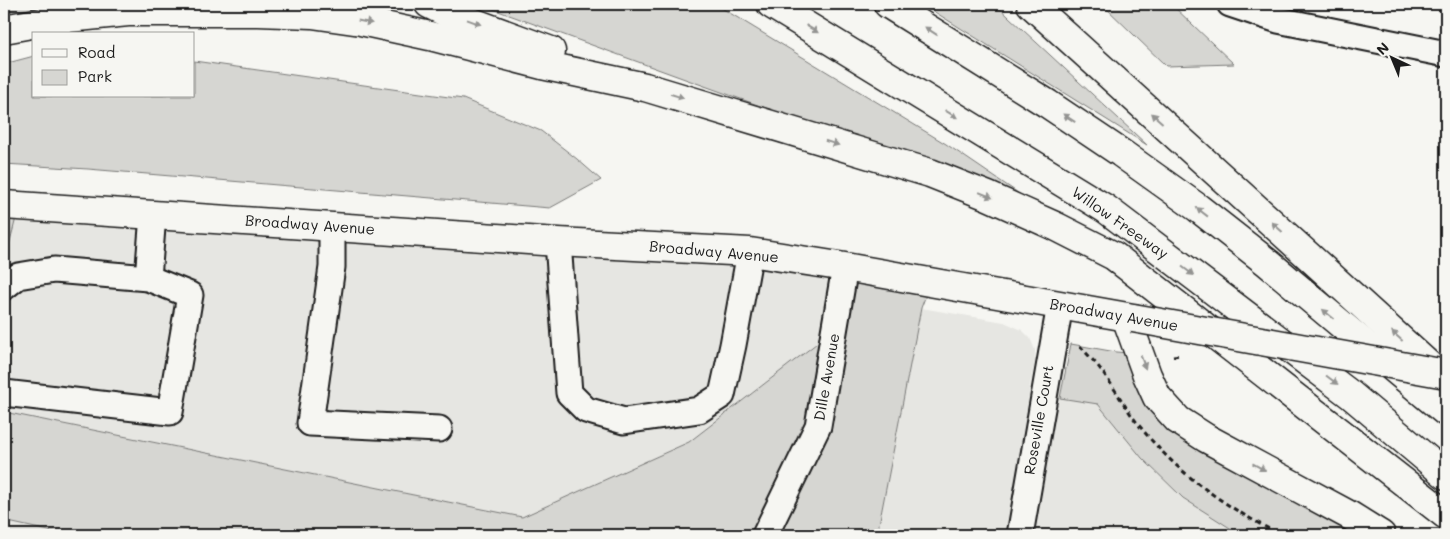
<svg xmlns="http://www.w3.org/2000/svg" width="1450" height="539" font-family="Mali,sans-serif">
<rect width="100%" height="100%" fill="#f6f6f2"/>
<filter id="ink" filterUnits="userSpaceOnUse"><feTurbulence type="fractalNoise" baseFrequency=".02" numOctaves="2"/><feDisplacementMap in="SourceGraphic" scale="10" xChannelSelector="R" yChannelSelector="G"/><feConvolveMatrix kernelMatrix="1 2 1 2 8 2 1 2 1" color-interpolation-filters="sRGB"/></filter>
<g filter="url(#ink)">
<g fill="#e6e6e2">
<polygon points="19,206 845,267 834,330 689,442 522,517 4,412 4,265"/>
<polygon points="921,308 1004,322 1022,330 1030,338 1035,350 1035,362 1029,390 1098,404 1142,458 1183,498 1241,535 877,535"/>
<polygon points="4,521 67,535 4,535"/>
</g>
<g fill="#d6d6d2" stroke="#797977">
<polygon points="4,4 74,4 27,10 4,15"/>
<polygon points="479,4 715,4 946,144 1024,197 967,180 685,79"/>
<polygon points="922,4 995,4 1147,145"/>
<polygon points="1102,4 1171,4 1234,64 1166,66"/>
<polygon points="34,56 34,96 194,96 194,61 463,99 541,131 577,159 601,180 550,208 88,169 4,164 4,64"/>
<polygon points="4,205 19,206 4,265"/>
<polygon points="845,267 931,282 921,308 877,535 67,535 4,521 4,412 522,517 689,442 834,330"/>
<polygon points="1071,344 1116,352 1140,354 1157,397 1381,535 1241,535 1183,498 1142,458 1098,404 1060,398"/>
</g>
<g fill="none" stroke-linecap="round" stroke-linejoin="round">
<defs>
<g id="minor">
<polyline points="1230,4 1278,20 1446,54"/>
<polyline points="332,227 332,267 310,423 439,429"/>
<polyline points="558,242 569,393 586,410 624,421 699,410 722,395 733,345 750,252"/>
<polyline points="148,278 153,215"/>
<polyline points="4,287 18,276 54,270 148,278 190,295 170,412 4,393"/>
<polyline points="765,535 818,426 845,267"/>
<polyline points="1020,535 1060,305"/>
</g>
<polyline id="major" points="4,205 558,242 750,252 845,267 1133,318"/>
<g id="highway">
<polyline points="429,4 445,12 551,51"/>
<polyline points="771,4 1106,209 1351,395 1446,475"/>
<polyline points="888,4 1048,104 1121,153 1198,208 1268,263 1446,412"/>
<polyline points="1031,4 1445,380"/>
<polyline points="4,29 58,19 128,12 258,12 312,14 361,21 430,36 542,65 645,87 930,173 988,196 1057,227 1114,256 1446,515"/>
<polyline points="1126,317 1147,375 1157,397 1178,420 1206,438 1349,515 1381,535"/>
</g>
</defs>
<use href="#minor" stroke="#1c1c1c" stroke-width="29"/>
<use href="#major" stroke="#1c1c1c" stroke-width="31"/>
<use href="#highway" stroke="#1c1c1c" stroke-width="31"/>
<g stroke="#1c1c1c" stroke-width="3" stroke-dasharray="5 4" stroke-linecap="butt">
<path d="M1080 346C1086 353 1092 359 1098 366 1114 386 1126 410 1142 429 1179 475 1229 509 1281 535"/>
<polyline points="1173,356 1181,355"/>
</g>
<use href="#minor" stroke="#f6f6f2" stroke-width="25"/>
<use href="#major" stroke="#f6f6f2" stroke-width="28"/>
<use href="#highway" stroke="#f6f6f2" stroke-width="28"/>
<defs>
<polyline id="major-bridge" points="1133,318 1446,374"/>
</defs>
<use href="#major-bridge" stroke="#1c1c1c" stroke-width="31" stroke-linecap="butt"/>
<use href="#major-bridge" stroke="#f6f6f2" stroke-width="28"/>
</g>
<defs><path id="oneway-solid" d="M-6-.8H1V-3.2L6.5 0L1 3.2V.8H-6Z" transform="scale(1.25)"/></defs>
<g fill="#949492">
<use href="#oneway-solid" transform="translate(365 22) rotate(11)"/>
<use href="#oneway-solid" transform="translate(474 22) rotate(20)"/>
<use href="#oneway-solid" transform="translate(812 29) rotate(31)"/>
<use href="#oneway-solid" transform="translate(931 31) rotate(-147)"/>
<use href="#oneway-solid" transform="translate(677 96) rotate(17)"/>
<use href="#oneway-solid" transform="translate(951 114) rotate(31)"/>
<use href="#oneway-solid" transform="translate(1069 118) rotate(-146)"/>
<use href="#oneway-solid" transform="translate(1157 118) rotate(-138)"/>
<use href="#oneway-solid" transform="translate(832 143) rotate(17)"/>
<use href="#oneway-solid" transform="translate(986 195) rotate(23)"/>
<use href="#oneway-solid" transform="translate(1202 212) rotate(-142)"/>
<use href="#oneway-solid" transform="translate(1277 227) rotate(-138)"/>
<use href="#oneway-solid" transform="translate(1188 271) rotate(37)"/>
<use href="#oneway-solid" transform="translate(1328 314) rotate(-140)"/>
<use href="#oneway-solid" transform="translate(1397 336) rotate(-138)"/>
<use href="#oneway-solid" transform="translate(1143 362) rotate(70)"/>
<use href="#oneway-solid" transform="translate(1332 380) rotate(37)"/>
<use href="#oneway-solid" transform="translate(1259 467) rotate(29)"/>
</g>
</g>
<g text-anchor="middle" stroke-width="4" stroke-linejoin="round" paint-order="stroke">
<g font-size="15" fill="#1c1c1c" stroke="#f6f6f2">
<text transform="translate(1120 223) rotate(35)" y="5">Willow Freeway</text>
<text transform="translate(310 225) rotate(4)" y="5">Broadway Avenue</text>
<text transform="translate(714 252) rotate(5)" y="5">Broadway Avenue</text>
<text transform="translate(1114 315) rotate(10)" y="5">Broadway Avenue</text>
<text transform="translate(827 377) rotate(-80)" y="5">Dille Avenue</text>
<text transform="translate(1039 420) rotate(-80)" y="5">Roseville Court</text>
</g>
</g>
<rect width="1450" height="539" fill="none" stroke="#f6f6f2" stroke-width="20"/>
<rect x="10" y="10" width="1430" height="519" fill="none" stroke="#1c1c1c" stroke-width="2" filter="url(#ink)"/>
<rect x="32" y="32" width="162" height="65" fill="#f6f6f2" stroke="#9f9f9c"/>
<rect x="42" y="49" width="25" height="8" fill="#f6f6f2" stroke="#9f9f9c"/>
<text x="78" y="58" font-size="15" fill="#1c1c1c">Road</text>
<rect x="42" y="70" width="25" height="15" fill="#d6d6d2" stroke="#9f9f9c"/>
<text x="78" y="82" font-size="15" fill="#1c1c1c">Park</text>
<g transform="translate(1392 58) rotate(316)" stroke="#f6f6f2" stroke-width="4" paint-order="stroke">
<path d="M0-4L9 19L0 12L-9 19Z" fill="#1c1c1c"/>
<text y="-8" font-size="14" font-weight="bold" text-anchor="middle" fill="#1c1c1c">N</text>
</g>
</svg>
